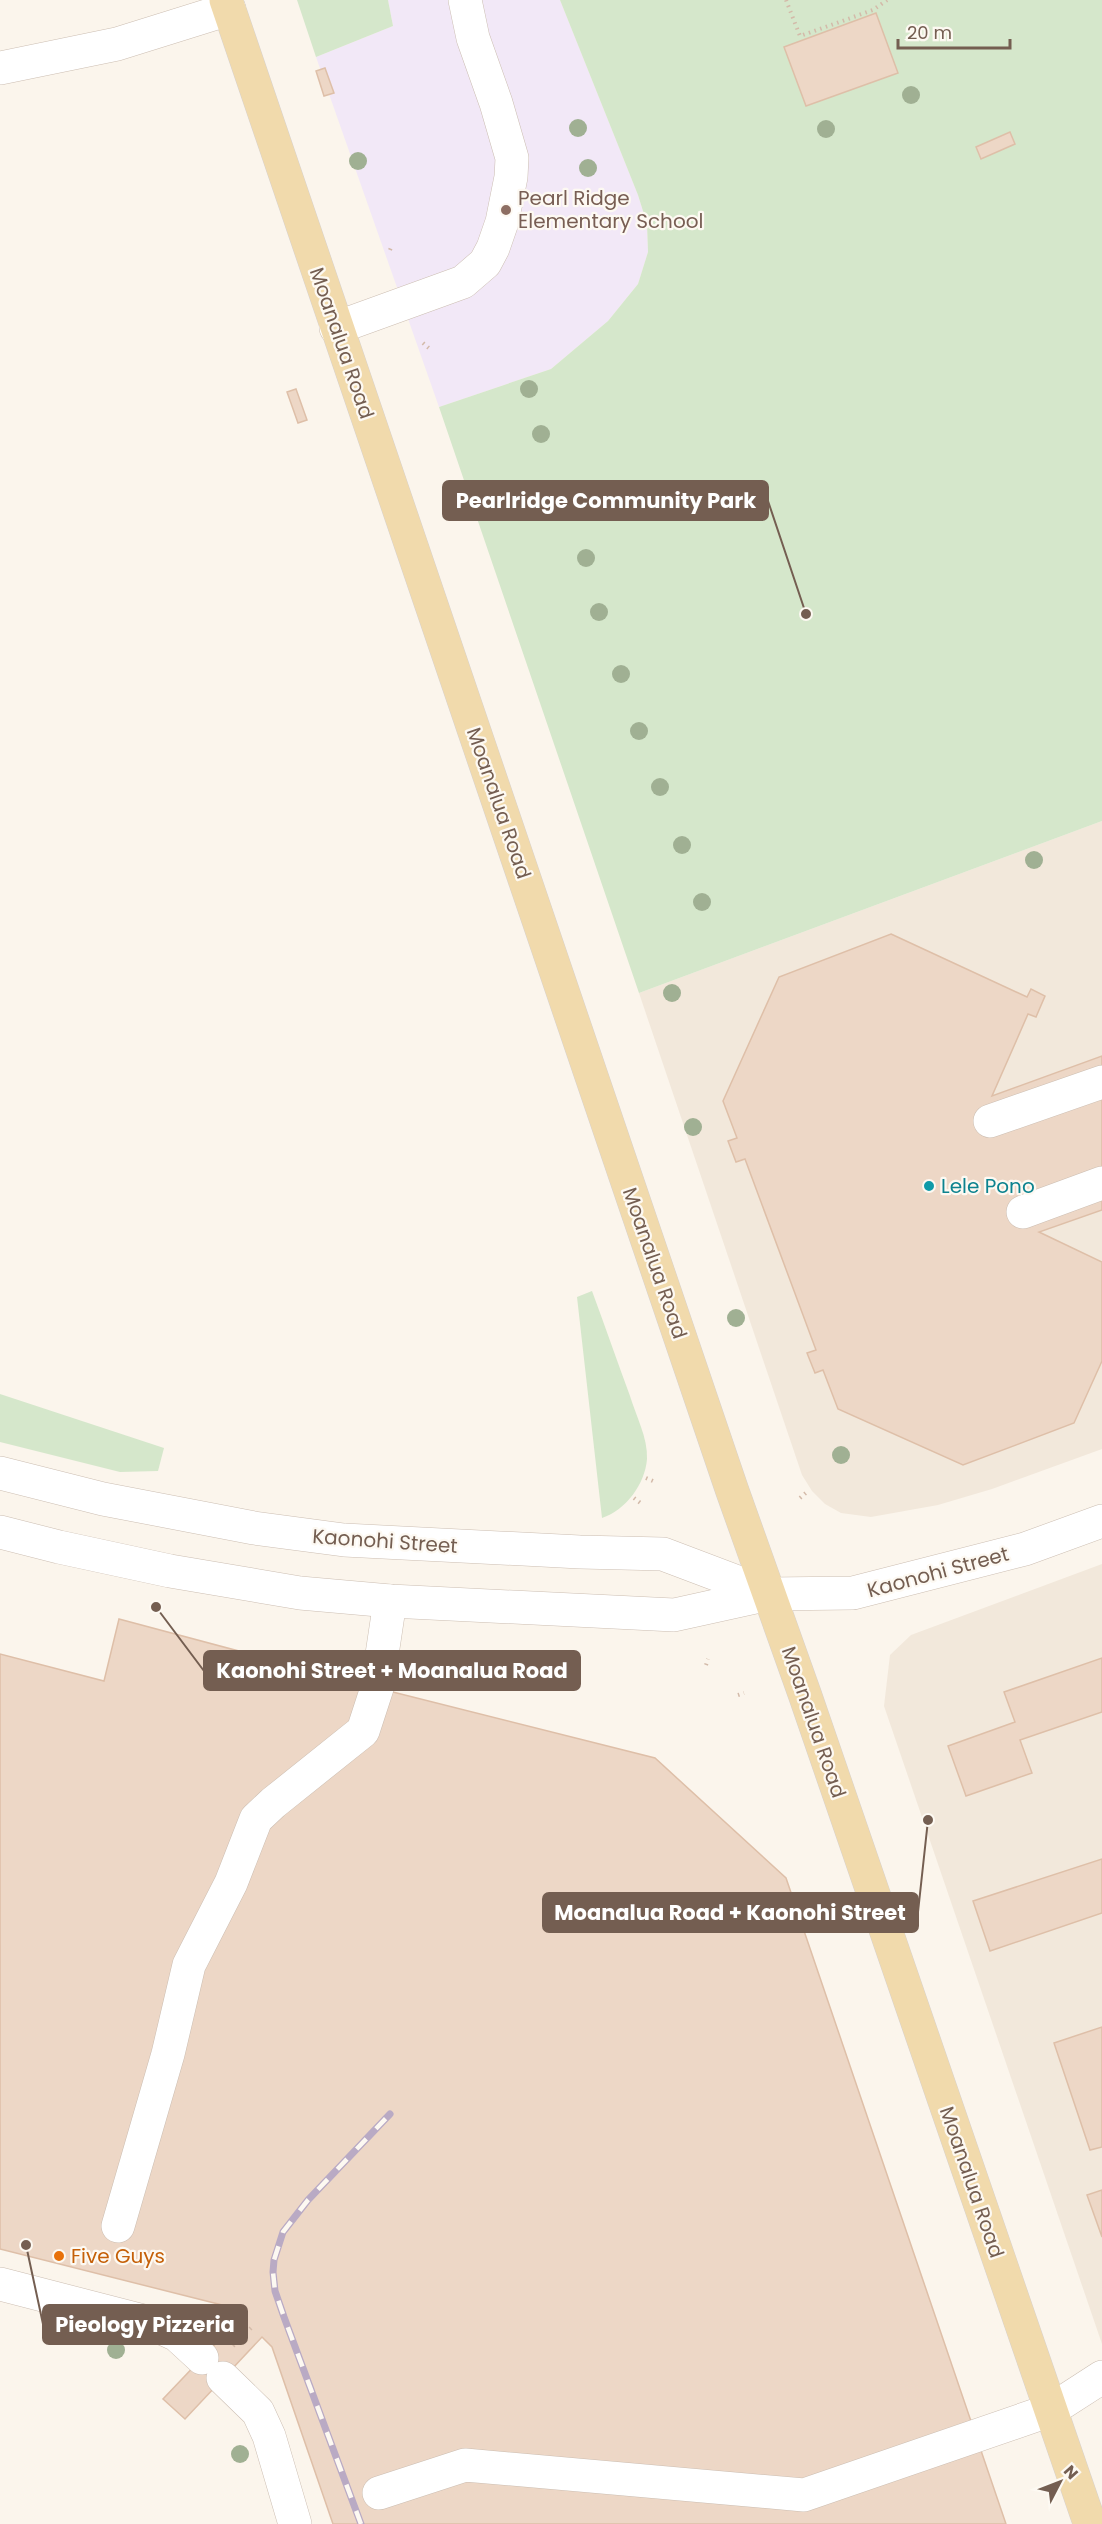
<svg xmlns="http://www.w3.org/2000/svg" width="1102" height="2524" font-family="Poppins,sans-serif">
<rect width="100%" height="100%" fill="#fbf5ec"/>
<g fill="#f2e8db">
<polygon points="1102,821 1102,1449 992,1489 938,1505 871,1517 841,1513 825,1504 812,1491 802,1475 639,993"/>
<polygon points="1102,1564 1102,2344 884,1706 890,1655 911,1635"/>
</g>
<polygon fill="#f2e8f7" points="388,0 560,0 638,195 647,224 648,252 638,284 608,321 551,369 439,407 316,57 393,26"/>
<g fill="#d5e7cb">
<polygon points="297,0 388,0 393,26 316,57"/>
<polygon points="560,0 1102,0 1102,821 639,993 439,407 551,369 608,321 638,284 648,252 647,224 638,195"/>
<path d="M592 1291C605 1326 617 1361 630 1396 636 1416 648 1438 647 1459 645 1484 626 1510 602 1518L577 1297Z"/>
<polygon points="0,1394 164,1448 158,1471 120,1472 0,1442"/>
</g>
<g fill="#edd7c6" stroke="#debfa8" stroke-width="1.5">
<polygon points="876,13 898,73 806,106 784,47"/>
<polygon points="325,68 334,93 324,96 316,71"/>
<polygon points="1010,132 1015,144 981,159 976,147"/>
<polygon points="296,389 307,420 298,423 287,392"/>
<polygon points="891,934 1027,997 1031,989 1045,996 1036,1017 1028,1014 992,1096 1102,1056 1102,1210 1039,1232 1102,1262 1102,1361 1074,1423 963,1465 838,1409 823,1370 815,1373 807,1353 816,1350 745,1159 736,1162 728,1141 737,1138 723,1101 779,977"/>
<polygon points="119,1619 377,1688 655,1758 786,1878 1006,2524 333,2524 272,2347 262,2337 185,2419 163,2399 241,2317 230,2307 0,2249 0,1654 104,1681"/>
<polygon points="1102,1658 1102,1712 1020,1740 1032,1773 966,1796 948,1746 1015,1722 1004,1692"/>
<polygon points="1102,1859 1102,1913 990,1951 973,1901"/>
<polygon points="1102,2027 1102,2147 1090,2150 1054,2043"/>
<polygon points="1102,2190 1102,2237 1087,2195"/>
</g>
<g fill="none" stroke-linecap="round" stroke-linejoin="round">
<defs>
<g id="minor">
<polyline points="0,68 117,44 229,9"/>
<polyline points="336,328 463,282 485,263 493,248 502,222 511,177 512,158 496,103 473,38 465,0"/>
<polyline points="990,1121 1102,1082"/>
<polyline points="1023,1212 1102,1183"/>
<polyline points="0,1473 103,1499 254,1528 344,1540 580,1552 663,1554 769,1594"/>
<polyline points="0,1532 59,1547 170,1571 300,1593 390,1601 674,1615 769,1594 853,1593 1025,1549 1102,1521"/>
<polyline points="118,2226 168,2054 189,1965 231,1883 256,1819 273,1803 363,1731 377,1688 390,1601"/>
<polyline points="0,2284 151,2323 177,2335 202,2358"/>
<polyline points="223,2378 258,2412 269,2436 295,2524"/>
<polyline points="379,2493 465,2465 804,2495 1051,2410 1102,2377"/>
</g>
<polyline id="major" points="226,0 732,1490 805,1695 1090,2524"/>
</defs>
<use href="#minor" stroke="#ccbeb2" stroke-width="34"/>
<use href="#major" stroke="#d8d2ce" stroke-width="34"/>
<g stroke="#d3baa9" stroke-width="4" stroke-dasharray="1.5 4.5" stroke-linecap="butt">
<polyline points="786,0 800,36 873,10 887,0"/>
<polyline points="390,250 392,245"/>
<polyline points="423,343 430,349"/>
<polyline points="646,1478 655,1482"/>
<polyline points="634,1498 643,1505"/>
<polyline points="800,1498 807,1492"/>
<polyline points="706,1665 708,1659"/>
<polyline points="738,1695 744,1693"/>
<polyline points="233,2346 252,2327"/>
</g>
<use href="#minor" stroke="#fff" stroke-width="33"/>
<use href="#major" stroke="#f1daac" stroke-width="33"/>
<defs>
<polyline id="rail" points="361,2524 284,2317 275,2291 273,2272 274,2260 283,2232 308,2200 390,2114"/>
</defs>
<use href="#rail" stroke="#b9aac4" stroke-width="7"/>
<use href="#rail" stroke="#fdf9f2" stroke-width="4.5" stroke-dasharray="14" stroke-linecap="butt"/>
</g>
<g fill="#a0b093">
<circle cx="911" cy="95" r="9"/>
<circle cx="578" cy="128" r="9"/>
<circle cx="826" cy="129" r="9"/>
<circle cx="358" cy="161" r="9"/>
<circle cx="588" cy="168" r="9"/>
<circle cx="529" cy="389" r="9"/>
<circle cx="541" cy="434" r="9"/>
<circle cx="586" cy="558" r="9"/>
<circle cx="599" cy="612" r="9"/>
<circle cx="621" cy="674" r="9"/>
<circle cx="639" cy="731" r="9"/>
<circle cx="660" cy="787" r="9"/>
<circle cx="682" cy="845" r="9"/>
<circle cx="1034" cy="860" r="9"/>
<circle cx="702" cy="902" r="9"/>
<circle cx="672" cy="993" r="9"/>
<circle cx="693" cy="1127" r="9"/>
<circle cx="736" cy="1318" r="9"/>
<circle cx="841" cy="1455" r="9"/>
<circle cx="116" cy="2350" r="9"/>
<circle cx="240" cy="2454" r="9"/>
</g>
<circle fill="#8d6e63" stroke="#fdf9f2" stroke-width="2" cx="506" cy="210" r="6"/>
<circle fill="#0f9aa8" stroke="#fdf9f2" stroke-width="2" cx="929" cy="1186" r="6"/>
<circle fill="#e8710a" stroke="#fdf9f2" stroke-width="2" cx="59" cy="2256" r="6"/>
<g text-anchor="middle" stroke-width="4.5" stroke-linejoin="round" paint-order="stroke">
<g font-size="20" fill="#785e54" stroke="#fdf9f2" text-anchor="start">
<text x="518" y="205">Pearl Ridge<tspan x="518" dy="23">Elementary School</tspan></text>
</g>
<g font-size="20" fill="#745e51" stroke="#fdf9f2">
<text transform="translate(342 343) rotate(71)" y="7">Moanalua Road</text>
<text transform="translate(499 803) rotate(71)" y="7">Moanalua Road</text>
<text transform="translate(655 1263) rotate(71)" y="7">Moanalua Road</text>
<text transform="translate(385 1541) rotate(4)" y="7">Kaonohi Street</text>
<text transform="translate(938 1572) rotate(-15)" y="7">Kaonohi Street</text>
<text transform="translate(814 1722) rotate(71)" y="7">Moanalua Road</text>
<text transform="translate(972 2182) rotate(71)" y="7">Moanalua Road</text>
</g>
<g font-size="20" fill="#0d838f" stroke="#fdf9f2" text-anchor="start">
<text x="941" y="1193">Lele Pono</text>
</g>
<g font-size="20" fill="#c56008" stroke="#fdf9f2" text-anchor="start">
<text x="71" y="2263">Five Guys</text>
</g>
</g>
<path fill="none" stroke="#745e51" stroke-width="2" d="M806 614L768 501M156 1607L204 1671M928 1820L918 1912M26 2245L43 2324"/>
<g fill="#745e51" stroke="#fdf9f2" stroke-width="2">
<circle cx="806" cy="614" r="6"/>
<circle cx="156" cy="1607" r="6"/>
<circle cx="928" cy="1820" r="6"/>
<circle cx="26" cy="2245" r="6"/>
</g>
<g fill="#745e51" stroke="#745e51" stroke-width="2">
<rect x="443" y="481" width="325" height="39" rx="6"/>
<rect x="204" y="1651" width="376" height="39" rx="6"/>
<rect x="543" y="1893" width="375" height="39" rx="6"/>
<rect x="43" y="2305" width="204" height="39" rx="6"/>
</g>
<g font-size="21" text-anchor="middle" font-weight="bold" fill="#fff">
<text x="606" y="508">Pearlridge Community Park</text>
<text x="392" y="1678">Kaonohi Street + Moanalua Road</text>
<text x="730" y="1920">Moanalua Road + Kaonohi Street</text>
<text x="145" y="2332">Pieology Pizzeria</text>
</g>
<g transform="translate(1060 2482) rotate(48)" stroke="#fdf9f2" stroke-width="4.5" paint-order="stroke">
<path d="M0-4.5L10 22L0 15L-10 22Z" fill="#745e51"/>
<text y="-9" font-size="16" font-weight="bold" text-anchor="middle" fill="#745e51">N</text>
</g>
<path d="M898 39v9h112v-9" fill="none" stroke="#745e51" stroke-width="3"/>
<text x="907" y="39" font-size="18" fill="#745e51" stroke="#fdf9f2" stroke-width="4.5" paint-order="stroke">20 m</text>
</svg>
